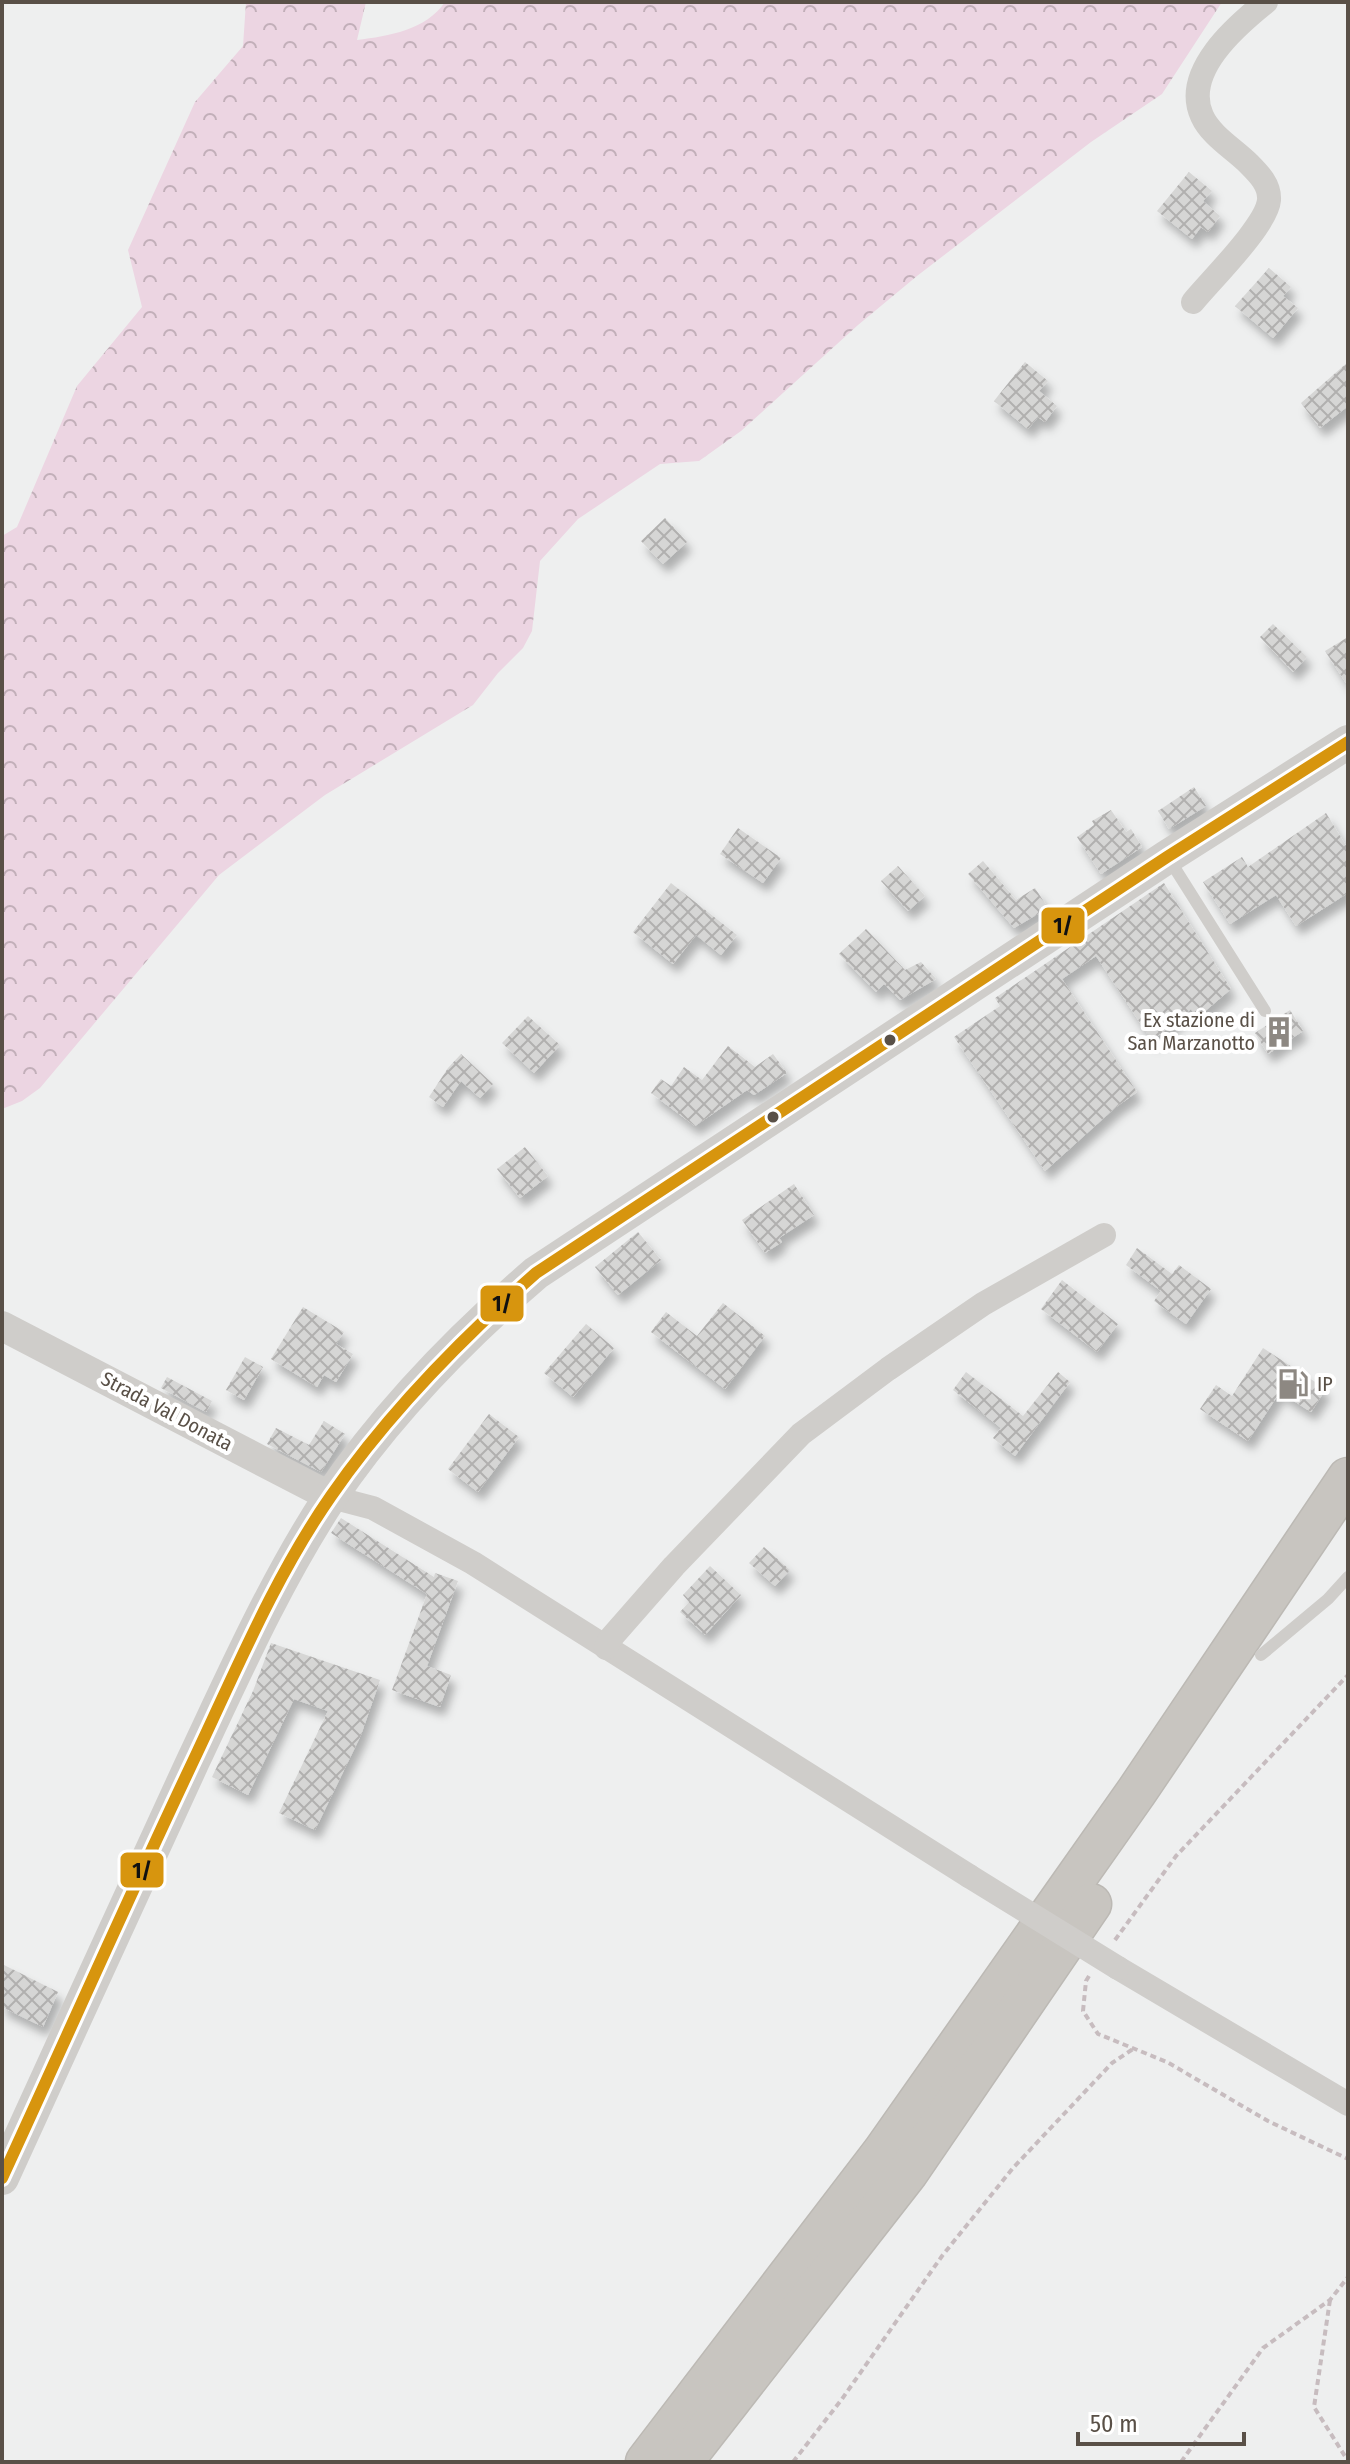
<svg xmlns="http://www.w3.org/2000/svg" width="1350" height="2464" font-family="'Fira Sans Condensed',sans-serif">
<defs>
<pattern id="forest-crowns" width="20" height="18" patternUnits="userSpaceOnUse" patternTransform="scale(2)"><rect width="20" height="18" fill="#ecd5e2"/><path d="M2 6a3 3 0 1 1 6 0M12 15a3 3 0 1 1 6 0" fill="none" stroke="#c2afb9"/></pattern>
<pattern id="building-cross-hatch" width="8" height="8" patternUnits="userSpaceOnUse" patternTransform="scale(2)"><rect width="8" height="8" fill="#d6d6d5"/><path d="M0 0l8 8M0 8l8-8" fill="none" stroke="#b1b0af"/></pattern>
<filter id="shadow"><feDropShadow dx="5" dy="9" stdDeviation="4" flood-color="#0004"/></filter>
</defs>
<rect width="100%" height="100%" fill="#eeefef"/>
<path fill="url(#forest-crowns)" d="M246 2H366L357 40C389 36 426 30 445 2H1222L1162 94 1091 142 917 276 858 325 741 431 699 461 660 464 578 519 540 561 532 631 523 648 498 673 473 705 325 795 219 875 40 1088 22 1101 2 1109V536L17 527 77 386 142 307 128 250 195 102 243 46Z"/>
<g fill="url(#building-cross-hatch)" filter="url(#shadow)">
<polygon points="1189,172 1212,191 1203,201 1220,216 1208,232 1201,227 1192,239 1157,211"/>
<polygon points="1269,268 1291,287 1283,296 1298,308 1273,338 1235,306"/>
<polygon points="1025,362 1048,381 1039,391 1057,406 1045,422 1038,417 1028,429 994,401"/>
<polygon points="1348,362 1348,406 1320,428 1301,403"/>
<polygon points="665,518 687,542 663,564 641,541"/>
<polygon points="1273,624 1307,657 1293,672 1260,637"/>
<polygon points="1348,637 1348,686 1325,651"/>
<polygon points="1194,787 1206,806 1169,829 1158,811"/>
<polygon points="1111,810 1126,832 1131,829 1142,847 1101,874 1077,837 1094,825 1092,821"/>
<polygon points="1326,813 1348,849 1348,893 1296,926 1276,895 1230,924 1203,882 1242,857 1248,867"/>
<polygon points="738,828 781,858 763,883 720,854"/>
<polygon points="983,861 1016,900 1035,888 1048,908 1014,928 968,874"/>
<polygon points="898,866 925,896 908,911 881,881"/>
<polygon points="671,883 737,935 721,955 696,935 673,964 633,932"/>
<polygon points="1164,883 1231,989 1197,1018 1191,1009 1152,1041 1096,956 1062,979 1137,1092 1116,1107 1045,1171 954,1037 1000,1006 995,998"/>
<polygon points="866,929 905,970 921,962 936,979 900,1000 884,984 876,992 839,954"/>
<polygon points="1290,1010 1303,1031 1268,1054 1255,1033"/>
<polygon points="528,1016 560,1045 534,1073 502,1043"/>
<polygon points="728,1046 755,1067 773,1054 787,1073 754,1095 747,1090 695,1126 651,1093 661,1079 671,1086 684,1067 702,1080"/>
<polygon points="461,1054 493,1084 480,1098 461,1081 443,1107 429,1097 448,1068"/>
<polygon points="525,1147 548,1176 520,1198 497,1169"/>
<polygon points="794,1184 814,1215 779,1238 782,1242 765,1253 742,1220"/>
<polygon points="638,1232 661,1260 618,1295 595,1267"/>
<polygon points="1137,1248 1172,1274 1179,1265 1211,1289 1186,1324 1154,1301 1161,1291 1126,1265"/>
<polygon points="1062,1280 1118,1324 1097,1352 1041,1309"/>
<polygon points="723,1303 765,1336 725,1389 651,1332 666,1312 697,1336"/>
<polygon points="303,1307 344,1332 336,1344 353,1354 336,1382 324,1375 317,1387 271,1359"/>
<polygon points="586,1324 614,1348 573,1397 544,1373"/>
<polygon points="1263,1348 1326,1389 1311,1412 1280,1392 1248,1441 1200,1409 1216,1385 1232,1396"/>
<polygon points="245,1357 263,1367 244,1400 226,1390"/>
<polygon points="966,1372 1023,1416 1058,1372 1070,1382 1015,1456 993,1438 1001,1428 953,1390"/>
<polygon points="167,1377 212,1401 206,1412 161,1388"/>
<polygon points="489,1414 519,1437 478,1492 448,1469"/>
<polygon points="324,1421 345,1434 321,1472 267,1444 276,1428 309,1445"/>
<polygon points="341,1518 434,1577 435,1573 458,1581 427,1666 451,1675 440,1707 392,1690 427,1594 331,1533"/>
<polygon points="764,1547 790,1570 775,1586 749,1563"/>
<polygon points="710,1566 741,1595 705,1635 680,1612 689,1602 683,1595"/>
<polygon points="271,1643 380,1680 361,1735 315,1830 279,1813 328,1711 294,1699 248,1795 212,1777 253,1691"/>
<polygon points="2,1964 58,1992 43,2027 2,2007"/>
</g>
<g fill="none" stroke-linecap="round" stroke-linejoin="round">
<defs>
<g id="trunk">
<polyline points="646,2462 883,2152 1137,1791 1348,1478"/>
<polyline points="682,2462 908,2172 1091,1904"/>
</g>
</defs>
<use href="#trunk" stroke="#bcb9b4" stroke-width="43"/>
<g stroke="#c7bcbf" stroke-width="4" stroke-dasharray="6 4" stroke-linecap="butt">
<polyline points="1115,1940 1176,1856 1348,1675"/>
<polyline points="1089,1976 1086,1981 1083,2011 1098,2034 1167,2062 1268,2121 1348,2159"/>
<polyline points="1330,2300 1314,2407 1348,2461"/>
<polyline points="793,2462 842,2399 942,2256 1013,2168 1112,2063 1133,2049"/>
<polyline points="1181,2462 1263,2348 1330,2300 1348,2277"/>
</g>
<g stroke="#cfcdca" stroke-width="12">
<polyline points="1169,859 1265,1011"/>
<polyline points="1261,1655 1328,1599 1348,1577"/>
</g>
<g stroke="#cfcdca" stroke-width="24">
<path d="M1193 302C1211 280 1267 225 1269 200 1270 185 1259 174 1249 164 1234 149 1211 136 1202 116 1182 72 1236 26 1266 2"/>
<polyline points="331,1497 373,1508 473,1563 969,1876"/>
<polyline points="606,1648 610,1639 674,1566 801,1434 888,1369 983,1304 1104,1235"/>
<polyline points="1118,1968 1348,2104"/>
</g>
<polyline stroke="#cfcdca" stroke-width="30" points="2,1326 331,1497"/>
<path stroke="#cfcdca" stroke-width="34" d="M2 2178C66 2039 128 1900 193 1761 235 1672 275 1582 329 1499 387 1413 458 1340 536 1273L1167 857 1348 742"/>
<use href="#trunk" stroke="#c8c5c0" stroke-width="40"/>
<polyline stroke="#cfcdca" stroke-width="24" points="969,1876 1118,1968"/>
<defs>
<path id="bus-1" d="M2 2178C67 2037 130 1894 197 1753 238 1666 276 1575 331 1496 389 1412 460 1340 536 1273L1167 857 1348 742"/>
</defs>
<use href="#bus-1" stroke="#fff" stroke-width="18"/>
<use href="#bus-1" stroke="#d7950e" stroke-width="12"/>
</g>
<defs>
<symbol id="building-bare" viewBox="-9 -9 18 18"><path d="M-4-6H4V6H1V3H-1V6H-4ZM-2.5-4.3h1.7v1.8h-1.7ZM.8-4.3h1.7v1.8H.8ZM-2.5-1h1.7V.8h-1.7ZM.8-1h1.7V.8H.8Z" fill="#8d8882" stroke="#fff" stroke-width="2.5" paint-order="stroke"/></symbol>
<symbol id="fuel-bare" viewBox="-9 -9 18 18"><path d="M-5.5-6h7V0h2V4h1.3V-2.5L3-4.5l.8-.8L6-3V5H2.5V1h-1V6h-7ZM-4.2-4.7v3.2H.2V-4.7Z" fill="#8d8882" stroke="#fff" stroke-width="2.5" paint-order="stroke"/></symbol>
</defs>
<g fill-rule="evenodd">
<use href="#building-bare" x="1257" y="1010" width="44" height="44"/>
<use href="#fuel-bare" x="1271" y="1362" width="44" height="44"/>
</g>
<g fill="#595047" stroke="#fff" stroke-width="3">
<circle cx="890" cy="1040" r="7"/>
<circle cx="773" cy="1117" r="7"/>
</g>
<g text-anchor="middle" stroke-width="8" stroke-linejoin="round" paint-order="stroke">
<g font-size="20" fill="#595047" stroke="#fff" text-anchor="end">
<text x="1255" y="1027">Ex stazione di<tspan x="1255" dy="23">San Marzanotto</tspan></text>
<text x="1317" y="1391" text-anchor="start">IP</text>
</g>
<g font-size="20" fill="#595047" stroke="#fff">
<text transform="translate(167 1411) rotate(28)" y="7">Strada Val Donata</text>
</g>
</g>
<g stroke="#fff" stroke-width="3">
<rect x="1040" y="906" width="46" height="39" rx="8" fill="#d7950e"/>
<rect x="479" y="1284" width="46" height="39" rx="8" fill="#d7950e"/>
<rect x="119" y="1851" width="46" height="38" rx="8" fill="#d7950e"/>
</g>
<g font-size="22" text-anchor="middle" font-weight="bold" fill="#111">
<text x="1063" y="933">1/</text>
<text x="502" y="1311">1/</text>
<text x="142" y="1878">1/</text>
</g>
<rect width="1350" height="2464" fill="none" stroke="#595047" stroke-width="8"/>
<path d="M1078 2432v12h166v-12" fill="none" stroke="#595047" stroke-width="4"/>
<text x="1090" y="2432" font-size="24" fill="#595047" stroke="#ffffff" stroke-width="6" paint-order="stroke">50 m</text>
</svg>
